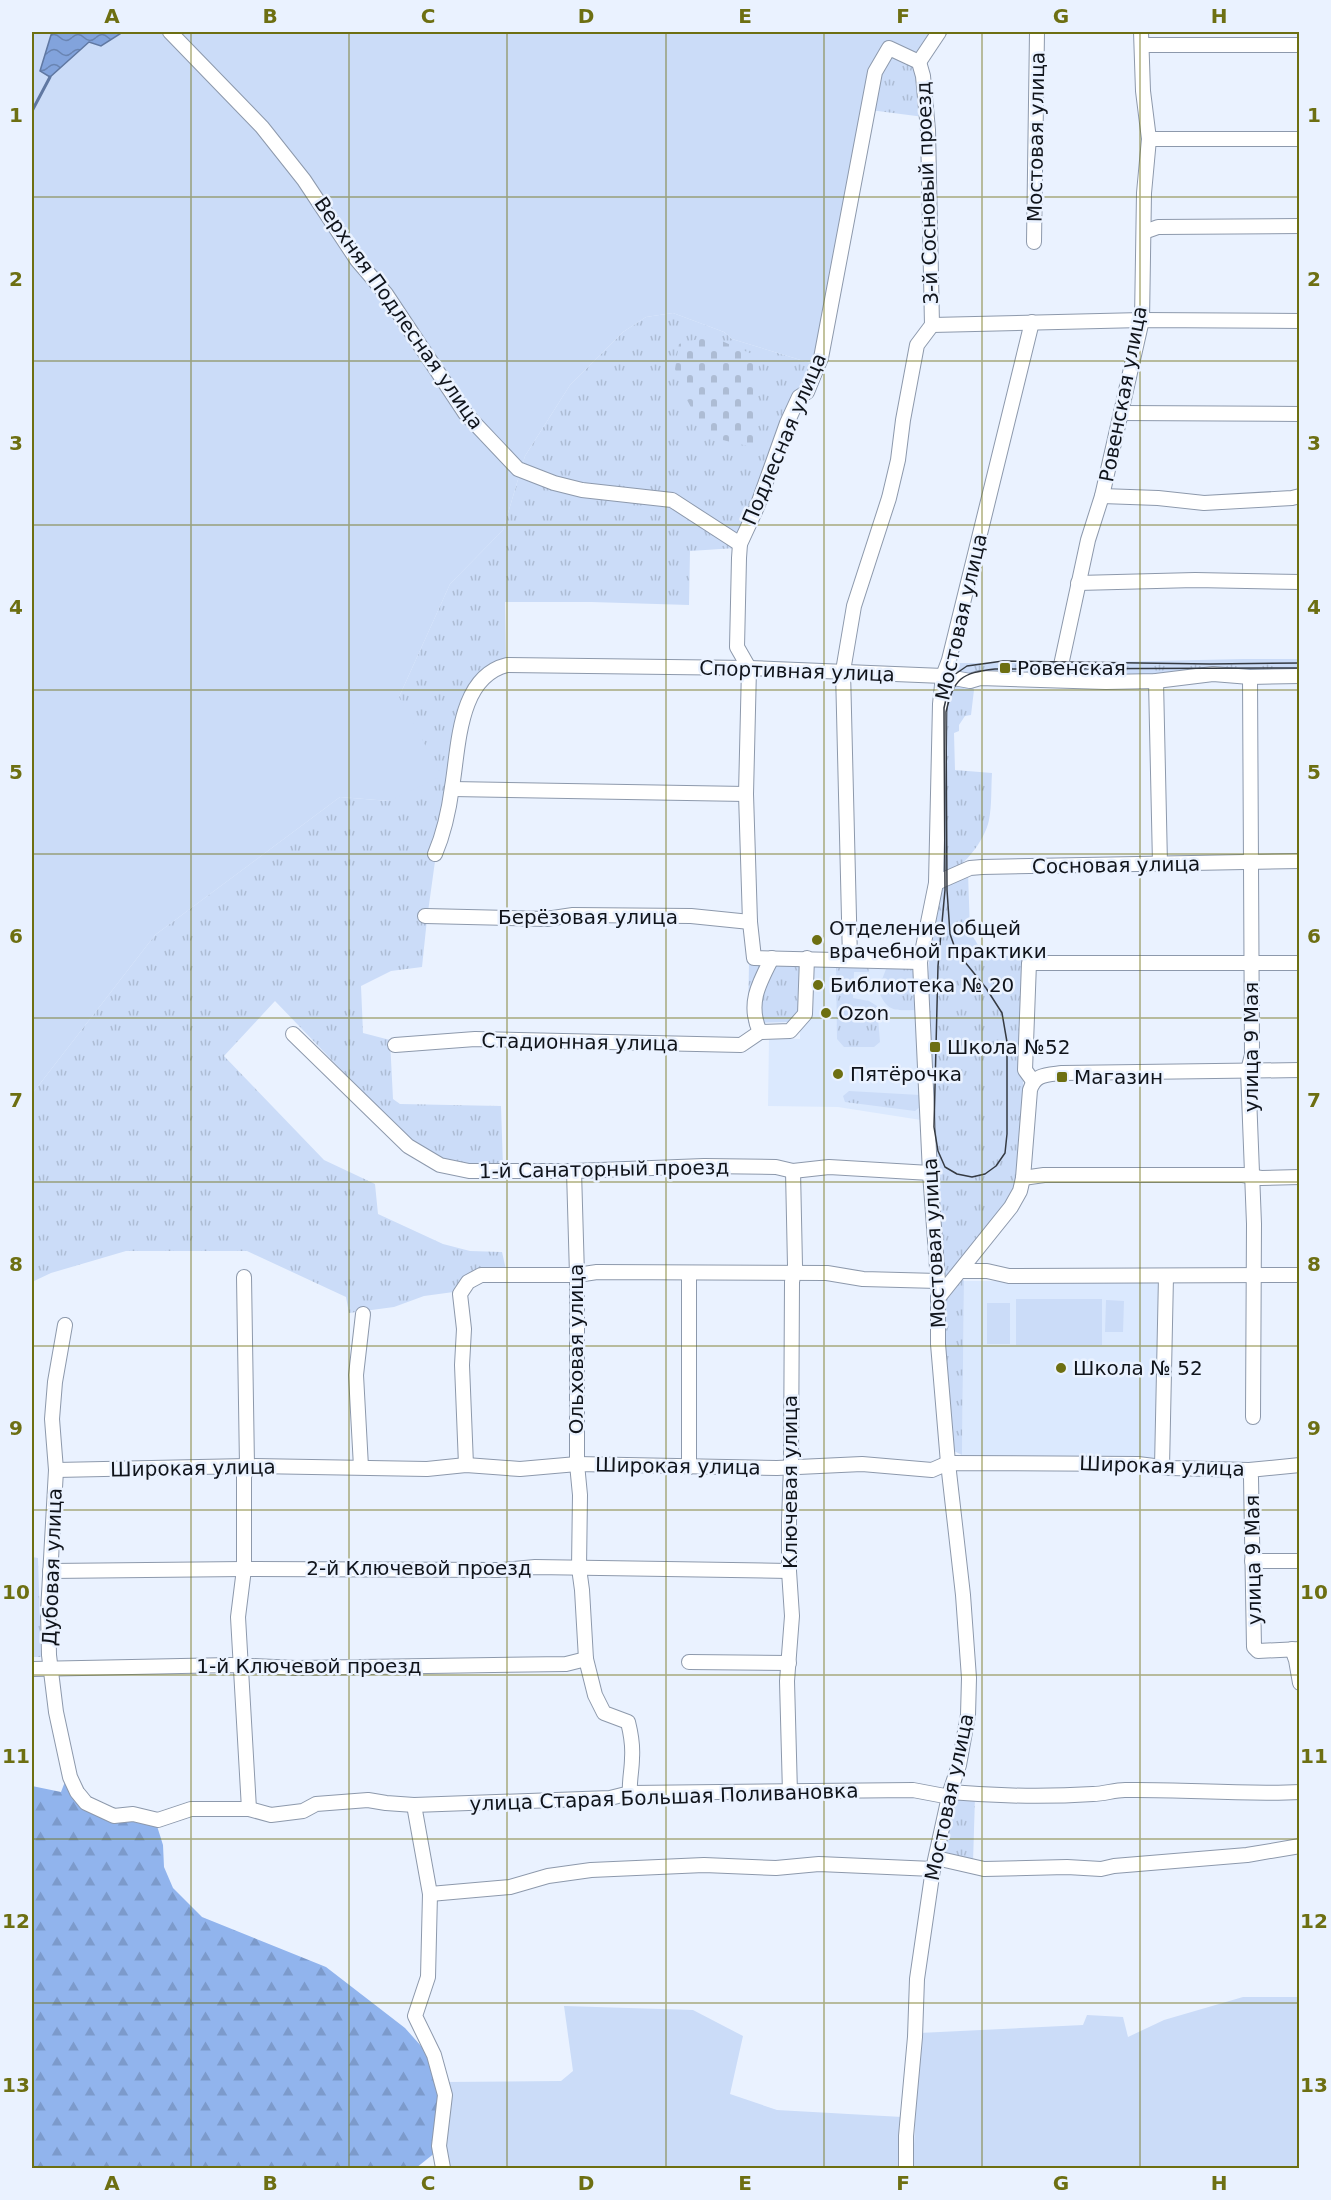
<svg xmlns="http://www.w3.org/2000/svg" width="1331" height="2200" font-family="'DejaVu Sans',sans-serif">
<defs>
<pattern id="grass-tufts" width="24" height="20" patternUnits="userSpaceOnUse" patternTransform="scale(1.5)"><rect width="24" height="20" fill="#cbdcf8"/><path d="M3 7l-1-3M5 7V3M7 7l1-3M15 17l-1-3M17 17v-4M19 17l1-3" fill="none" stroke="#adbcd4"/></pattern>
<pattern id="forest-firs" width="22" height="20" patternUnits="userSpaceOnUse" patternTransform="scale(1.5)"><rect width="22" height="20" fill="#91b4ed"/><path d="M5 1l3.5 6h-7zM16 11l3.5 6h-7z" fill="#7c9acb"/></pattern>
<pattern id="cemetery-stones" width="16" height="16" patternUnits="userSpaceOnUse" patternTransform="scale(1.5)"><rect width="16" height="16" fill="#cbdcf8"/><path d="M2 7V4a2 2 0 0 1 4 0v3zM10 15v-3a2 2 0 0 1 4 0v3z" fill="#adbcd4"/></pattern>
<pattern id="water-waves" width="16" height="10" patternUnits="userSpaceOnUse" patternTransform="scale(1.5)"><rect width="16" height="10" fill="#82a3dc"/><path d="M0 5q4-4 8 0t8 0" fill="none" stroke="#6984b2"/></pattern>
</defs>
<rect width="100%" height="100%" fill="#eaf2ff"/>
<g fill="#dbe9fe">
<polygon points="801,961 915,967 921,1120 838,1107 768,1106 769,1038 800,1039"/>
<polygon points="964,1281 1161,1281 1158,1459 969,1457 962,1455"/>
</g>
<g fill="url(#grass-tufts)">
<polygon points="894,53 918,66 924,117 870,110 881,67"/>
<polygon points="673,313 724,332 732,339 817,365 736,548 690,551 689,605 591,602 505,602 506,659 495,662 486,670 447,775 427,919 422,967 391,971 361,986 363,1033 390,1040 393,1099 400,1104 501,1106 503,1167 442,1162 403,1134 275,1001 224,1056 324,1160 375,1184 378,1214 443,1244 470,1251 502,1252 507,1274 480,1274 461,1291 424,1296 394,1307 349,1313 346,1297 247,1251 126,1251 51,1273 32,1282 32,1094 155,935 340,797 389,801 399,697 450,584 503,530 525,456 570,385 623,332 646,317"/>
<polygon points="1243,659 1300,659 1299,671 1156,678 956,676 952,670 957,663 1066,663"/>
<path d="M951 682 972 684 974 690 971 715 965 716 959 725V731L954 733 955 770 992 773C991 788 992 805 989 820 985 841 961 871 942 876L947 688Z"/>
<polygon points="968,872 970,932 983,953 1024,958 1023,1118 1019,1172 1015,1188 1005,1205 947,1276 943,1275 932,1107 928,979 931,926 941,889 944,885"/>
<polygon points="801,961 801,1015 794,1022 748,1023 749,962"/>
<polygon points="836,962 868,966 869,972 854,972 853,998 869,1001 877,1006 880,1042 874,1047 844,1047 837,1039"/>
<path d="M892 963 915 967 918 1010C896 1010 888 1014 878 990L886 969Z"/>
<polygon points="849,1091 920,1095 920,1107 915,1111 845,1102 843,1096"/>
<polygon points="961,1277 964,1281 962,1455 954,1451 952,1446 942,1306 945,1297"/>
<polygon points="32,1557 38,1558 41,1657 32,1657"/>
<polygon points="964,1796 975,1797 973,1863 944,1854 942,1850 954,1800"/>
</g>
<polygon fill="url(#forest-firs)" points="66,1779 77,1803 118,1819 157,1826 163,1845 164,1867 173,1888 202,1917 326,1967 405,2028 430,2056 440,2096 436,2152 416,2168 32,2168 32,1786 61,1792"/>
<polygon fill="url(#cemetery-stones)" points="710,336 759,357 756,448 706,436 685,396 675,369 679,344"/>
<g fill="#cbdcf8">
<polygon points="32,32 935,32 918,56 881,46 817,365 732,339 724,332 673,313 646,317 623,332 570,385 525,456 503,530 450,584 399,697 442,776 389,801 340,797 155,935 32,1094"/>
<rect x="1016" y="1299" width="86" height="46"/>
<polygon points="1106,1300 1124,1301 1123,1332 1105,1332"/>
<rect x="987" y="1303" width="23" height="41"/>
<polygon points="1243,1997 1299,1997 1299,2168 913,2168 919,2033 1083,2025 1087,2015 1123,2017 1128,2037 1164,2020"/>
<polygon points="564,2006 693,2010 743,2036 730,2094 777,2110 902,2117 902,2168 444,2168 444,2082 561,2081 573,2071"/>
</g>
<polygon fill="url(#water-waves)" stroke="#6078a2" stroke-width="1.5" points="54,32 123,32 101,46 89,42 50,77 40,71 51,35"/>
<g fill="none" stroke-linecap="round" stroke-linejoin="round">
<polyline stroke="#6078a2" stroke-width="3" points="32,111 50,77"/>
<defs>
<g id="minor">
<polyline points="170,32 262,127 304,180 357,260 386,294 465,413 518,469 554,483 582,490 672,500 740,544"/>
<polyline points="1142,45 1300,45"/>
<polyline points="919,62 889,48 875,72 821,358 807,392 799,397 787,423 757,507 740,544 739,558 737,647 749,668 746,794 750,922 754,958 920,962"/>
<polyline points="919,62 939,32"/>
<polyline points="1149,139 1300,139"/>
<polyline points="1144,232 1158,227 1300,226"/>
<polyline points="1034,242 1037,32"/>
<polyline points="932,325 1142,320 1300,321"/>
<polyline points="1121,413 1300,414"/>
<polyline points="1102,496 1158,498 1204,503 1292,498 1300,496"/>
<polyline points="1078,583 1195,580 1300,582"/>
<polyline points="1250,677 1252,1055 1248,1070 1254,1224 1253,1417"/>
<polyline points="1058,679 1088,540 1102,496 1142,320 1144,193 1149,139 1143,91 1141,32"/>
<polyline points="1156,681 1160,864"/>
<polyline points="452,789 746,794"/>
<path d="M435 854C444 833 449 810 452 787 459 747 458 677 507 665L749 668 943 676 970 681 980 678 1106 682 1156 681 1213 674 1250 677 1300 676"/>
<polyline points="936,883 970,868 982,867 1300,861"/>
<polyline points="425,916 546,919 573,915 691,916 750,922"/>
<polyline points="850,959 843,671 854,606 889,498 898,460 903,420 917,345 932,325 928,130 923,76 919,62"/>
<polyline points="760,1032 790,1031 805,1014 807,958"/>
<path d="M760 1032C747 1004 759 983 772 958"/>
<polyline points="293,1034 408,1146 440,1165 469,1171 574,1171 704,1166 776,1167 793,1171 829,1167 930,1173"/>
<polyline points="395,1045 475,1039 741,1045 760,1032"/>
<polyline points="1033,1081 1025,1070 1029,963 1300,963"/>
<path d="M574 1171 577 1275V1464L580 1495 579 1568 582 1590 586 1659 595 1695 604 1713 628 1722C631 1734 633 1745 632 1758 632 1770 629 1781 630 1793"/>
<polyline points="1023,1178 1044,1175 1243,1175 1261,1178 1300,1177"/>
<polyline points="961,1271 987,1271 1009,1276 1300,1275"/>
<polyline points="244,1277 247,1466 244,1477 244,1569 238,1617 249,1809"/>
<path d="M938 1298 1011 1207 1020 1191 1023 1178 1030 1090C1035 1074 1046 1075 1062 1073L1300 1070"/>
<polyline points="65,1325 55,1382 52,1419 56,1470 48,1612 49,1655 56,1712 70,1777 77,1792 86,1803 114,1816 133,1814 158,1820 191,1809 249,1809 271,1815 303,1811 316,1804 368,1800 386,1803 414,1805 610,1798 630,1793 913,1790 950,1797"/>
<polyline points="466,1465 462,1365 464,1329 460,1294 468,1282 481,1275 577,1275 597,1272 827,1273 863,1279 938,1281"/>
<polyline points="361,1467 356,1375 363,1314"/>
<polyline points="689,1467 689,1274"/>
<polyline points="1162,1467 1166,1276"/>
<polyline points="56,1470 247,1466 427,1469 466,1465 520,1469 577,1464 777,1468 862,1464 932,1470 948,1463 1138,1464 1170,1468 1249,1470 1300,1465"/>
<polyline points="1249,1470 1251,1478 1254,1647 1258,1651 1300,1649"/>
<polyline points="1252,1561 1300,1561"/>
<polyline points="50,1571 244,1569 502,1570 535,1567 789,1571"/>
<polyline points="1292,1649 1296,1660 1300,1683"/>
<polyline points="689,1662 789,1663"/>
<polyline points="32,1669 231,1665 296,1668 566,1664 586,1659"/>
<path d="M950 1792C996 1796 1047 1797 1093 1794 1104 1794 1114 1790 1125 1790 1183 1789 1241 1795 1300 1792"/>
<polyline points="790,1793 787,1681 792,1616 789,1571 789,1521 791,1466 792,1282 795,1266 793,1171"/>
<polyline points="414,1805 430,1894 428,1977 415,2016 434,2055 445,2095 439,2146 443,2168"/>
<polyline points="936,1858 984,1869 1067,1867 1101,1869 1114,1866 1247,1855 1300,1846"/>
<polyline points="430,1894 510,1887 548,1876 591,1870 704,1865 776,1868 819,1864 933,1869"/>
<polyline points="906,2168 906,2136 915,2037 917,1979 933,1869 950,1792 959,1765 968,1715 969,1678 963,1595 948,1463 938,1344 938,1281 930,1173 920,962 936,883 940,704 943,676 949,660 1032,322"/>
</g>
</defs>
<use href="#minor" stroke="#8d99ac" stroke-width="16"/>
<use href="#minor" stroke="#fff" stroke-width="14"/>
<path stroke="#353a42" stroke-width="1.5" d="M1300 663 1210 664 1003 661 967 666 951 677 944 708 945 890 938 966 934 1127 938 1151 945 1167 957 1174 972 1177 985 1174 996 1166 1005 1153 1007 1134V1042L1002 1013 986 988 956 951 950 934 947 890 946 712C954 678 961 673 995 669L1300 668"/>
</g>
<path fill="none" stroke="#6d6f12" stroke-width="1.5" stroke-opacity="0.55" d="M191 32V2168M349 32V2168M507 32V2168M666 32V2168M824 32V2168M982 32V2168M1140 32V2168M32 197H1300M32 361H1300M32 525H1300M32 690H1300M32 854H1300M32 1018H1300M32 1182H1300M32 1346H1300M32 1510H1300M32 1675H1300M32 1839H1300M32 2003H1300"/>
<g fill="#6d6f12" stroke="#eaf2ff" stroke-width="2">
<rect x="999" y="662" width="12" height="12" rx="3"/>
<circle cx="817" cy="940" r="6"/>
<circle cx="818" cy="985" r="6"/>
<circle cx="826" cy="1013" r="6"/>
<rect x="929" y="1041" width="12" height="12" rx="3"/>
<circle cx="838" cy="1074" r="6"/>
<rect x="1056" y="1071" width="12" height="12" rx="3"/>
<circle cx="1061" cy="1368" r="6"/>
</g>
<g text-anchor="middle" stroke-width="5" stroke-linejoin="round" paint-order="stroke">
<g font-size="20" fill="#10141b" stroke="#eaf2ff">
<text transform="translate(1036 137) rotate(-89)" y="7">Мостовая улица</text>
<text transform="translate(927 193) rotate(-92)" y="7">3-й Сосновый проезд</text>
<text transform="translate(399 313) rotate(55)" y="7">Верхняя Подлесная улица</text>
<text transform="translate(1123 394) rotate(-79)" y="7">Ровенская улица</text>
<text transform="translate(784 439) rotate(-67)" y="7">Подлесная улица</text>
<text transform="translate(961 617) rotate(-77)" y="7">Мостовая улица</text>
<text transform="translate(797 671) rotate(2)" y="7">Спортивная улица</text>
<text transform="translate(1116 865) rotate(-1)" y="7">Сосновая улица</text>
<text x="588" y="924">Берёзовая улица</text>
<text transform="translate(580 1042) rotate(1)" y="7">Стадионная улица</text>
<text transform="translate(1251 1047) rotate(-90)" y="7">улица 9 Мая</text>
<text transform="translate(604 1169) rotate(-1)" y="7">1-й Санаторный проезд</text>
<text transform="translate(934 1243) rotate(-93)" y="7">Мостовая улица</text>
<text transform="translate(576 1349) rotate(-90)" y="7">Ольховая улица</text>
<text transform="translate(678 1466) rotate(1)" y="7">Широкая улица</text>
<text transform="translate(1162 1466) rotate(2)" y="7">Широкая улица</text>
<text transform="translate(193 1468) rotate(-1)" y="7">Широкая улица</text>
<text transform="translate(790 1482) rotate(-90)" y="7">Ключевая улица</text>
<text transform="translate(1253 1560) rotate(-91)" y="7">улица 9 Мая</text>
<text transform="translate(52 1567) rotate(-88)" y="7">Дубовая улица</text>
<text x="419" y="1575">2-й Ключевой проезд</text>
<text x="309" y="1673">1-й Ключевой проезд</text>
<text transform="translate(664 1797) rotate(-2)" y="7">улица Старая Большая Поливановка</text>
<text transform="translate(949 1797) rotate(-78)" y="7">Мостовая улица</text>
</g>
<g font-size="20" fill="#10141b" stroke="#eaf2ff" text-anchor="start">
<text x="1017" y="675">Ровенская</text>
<text x="829" y="935">Отделение общей<tspan x="829" dy="23">врачебной практики</tspan></text>
<text x="830" y="992">Библиотека № 20</text>
<text x="838" y="1020">Ozon</text>
<text x="947" y="1054">Школа №52</text>
<text x="850" y="1081">Пятёрочка</text>
<text x="1074" y="1084">Магазин</text>
<text x="1073" y="1375">Школа № 52</text>
</g>
</g>
<rect width="1331" height="2200" fill="none" stroke="#eaf2ff" stroke-width="66"/>
<rect x="33" y="33" width="1265" height="2134" fill="none" stroke="#6d6f12" stroke-width="2"/>
<g font-size="20" text-anchor="middle" font-weight="bold" fill="#6d6f12">
<text x="112" y="23">A</text>
<text x="270" y="23">B</text>
<text x="428" y="23">C</text>
<text x="586" y="23">D</text>
<text x="745" y="23">E</text>
<text x="903" y="23">F</text>
<text x="1061" y="23">G</text>
<text x="1219" y="23">H</text>
<text x="16" y="122">1</text>
<text x="1314" y="122">1</text>
<text x="16" y="286">2</text>
<text x="1314" y="286">2</text>
<text x="16" y="450">3</text>
<text x="1314" y="450">3</text>
<text x="16" y="614">4</text>
<text x="1314" y="614">4</text>
<text x="16" y="779">5</text>
<text x="1314" y="779">5</text>
<text x="16" y="943">6</text>
<text x="1314" y="943">6</text>
<text x="16" y="1107">7</text>
<text x="1314" y="1107">7</text>
<text x="16" y="1271">8</text>
<text x="1314" y="1271">8</text>
<text x="16" y="1435">9</text>
<text x="1314" y="1435">9</text>
<text x="16" y="1599">10</text>
<text x="1314" y="1599">10</text>
<text x="16" y="1763">11</text>
<text x="1314" y="1763">11</text>
<text x="16" y="1928">12</text>
<text x="1314" y="1928">12</text>
<text x="16" y="2092">13</text>
<text x="1314" y="2092">13</text>
<text x="112" y="2190">A</text>
<text x="270" y="2190">B</text>
<text x="428" y="2190">C</text>
<text x="586" y="2190">D</text>
<text x="745" y="2190">E</text>
<text x="903" y="2190">F</text>
<text x="1061" y="2190">G</text>
<text x="1219" y="2190">H</text>
</g>
</svg>
